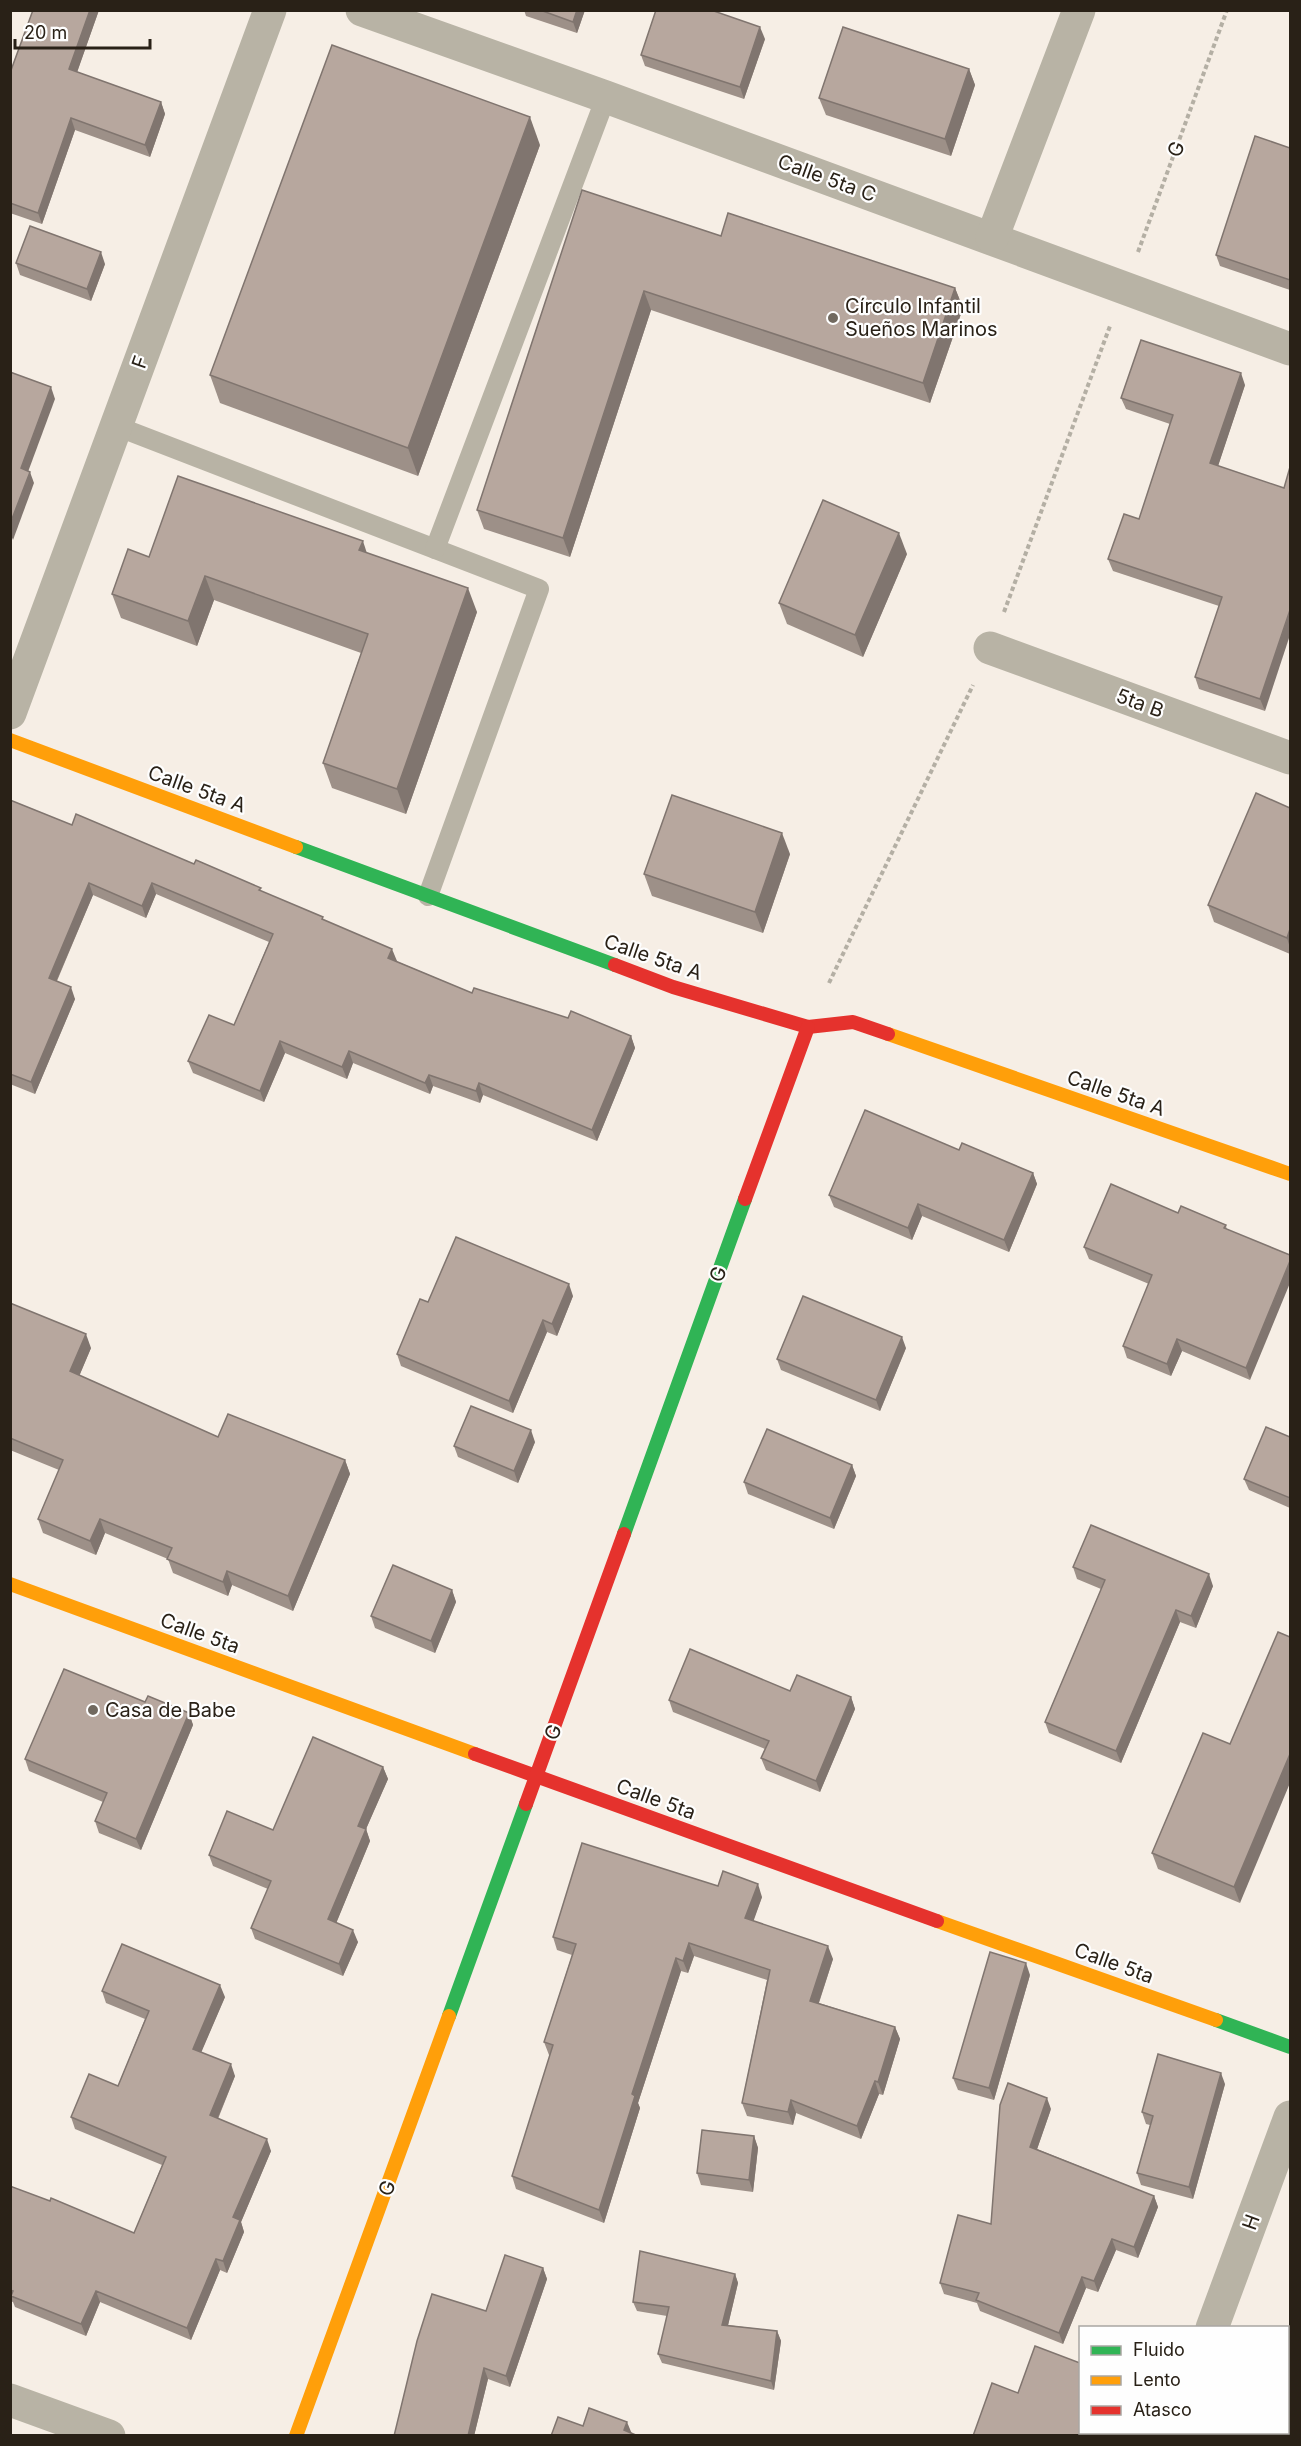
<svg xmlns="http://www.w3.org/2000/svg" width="1301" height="2446" font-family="Inter,sans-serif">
<rect width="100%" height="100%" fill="#f6eee5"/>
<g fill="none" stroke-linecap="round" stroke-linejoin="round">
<g stroke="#b4afa4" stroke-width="4" stroke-dasharray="4.5 3" stroke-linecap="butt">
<polyline points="1138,252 1227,10"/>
<polyline points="1004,612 1110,326"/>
<polyline points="829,983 973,685"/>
</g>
<g stroke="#b8b3a5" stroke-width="20">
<polyline points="116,426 539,589 428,896"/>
<polyline points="435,549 606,97"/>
</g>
<g stroke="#b8b3a5" stroke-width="33">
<polyline points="362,10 606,97 1290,349"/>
<polyline points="992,238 1079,10"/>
<polyline points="990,648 1290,758"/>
<polyline points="10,713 270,10"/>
<polyline points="1212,2328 1290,2117"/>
<polyline points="10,2400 109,2436"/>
<polyline points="1172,2436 1173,2432"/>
</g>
<g stroke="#30b455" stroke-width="14">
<polyline points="296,847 615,965"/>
<polyline points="624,1534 745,1199"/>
<polyline points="449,2016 526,1804"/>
<polyline points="1216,2020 1290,2047"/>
</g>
<g stroke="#ff9f0a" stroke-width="14">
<polyline points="10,740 296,847"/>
<polyline points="888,1034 1290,1174"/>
<polyline points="10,1584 475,1754"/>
<polyline points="937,1921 1216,2020"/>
<polyline points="296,2436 449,2016"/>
</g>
<g stroke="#e5322d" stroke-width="14">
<polyline points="615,965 673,987 808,1027 853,1022 888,1034"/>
<polyline points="745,1199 808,1027"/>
<polyline points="475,1754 937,1921"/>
<polyline points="526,1804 624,1534"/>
</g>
</g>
<g fill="#9d9088">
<polygon points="33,10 99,10 77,72 161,102 165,114 150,157 75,130 42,224 10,213 10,73"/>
<polygon points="524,10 585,10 577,33 526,16"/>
<polygon points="765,39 744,99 645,66 641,55"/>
<polygon points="969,69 975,85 951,156 826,115 819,98"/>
<polygon points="540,145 418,476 220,403 210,375"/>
<polygon points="1290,148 1290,290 1220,266 1216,255"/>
<polygon points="582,190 721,236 955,288 963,308 930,403 651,310 570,557 484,529 477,510"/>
<polygon points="16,263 105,264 91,301 20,275"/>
<polygon points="1245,385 1218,466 1265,711 1199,689 1195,677 1219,606 1113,571 1108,559 1139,519 1170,424 1126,409 1121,398"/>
<polygon points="367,553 477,612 406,814 332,788 323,763 361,653 214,600 197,646 121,618 112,594 149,557"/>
<polygon points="907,554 863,657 787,624 779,603"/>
<polygon points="10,800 72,825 262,892 324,920 397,961 396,961 472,993 631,1036 635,1048 597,1141 483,1095 480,1103 433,1086 430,1094 353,1063 347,1079 285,1053 264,1102 193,1073 188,1061 234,1025 269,942 156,894 146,918 93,895 57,981 75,999 35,1094 10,1084"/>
<polygon points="1290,808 1290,954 1214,922 1208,905"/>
<polygon points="790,854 763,933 652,896 644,874"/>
<polygon points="959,1150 1033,1173 1037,1184 1009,1252 922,1216 912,1240 834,1207 829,1195"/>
<polygon points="1178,1213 1226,1225 1250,1380 1182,1351 1171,1376 1127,1358 1123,1346 1149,1284 1089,1259 1084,1247"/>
<polygon points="573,1296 557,1336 547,1332 513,1413 401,1366 397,1354 428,1302"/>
<polygon points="10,1303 91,1348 79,1376 218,1437 345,1460 350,1474 293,1611 232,1585 228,1596 173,1573 168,1559 105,1533 96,1555 43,1533 38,1519 59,1470 10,1450"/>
<polygon points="906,1348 880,1411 781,1370 777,1359"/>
<polygon points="1290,1437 1290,1508 1249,1490 1244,1479"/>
<polygon points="535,1442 518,1483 458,1457 454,1446"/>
<polygon points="852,1465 856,1476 834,1529 748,1494 744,1482"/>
<polygon points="1073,1567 1213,1586 1196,1628 1180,1622 1121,1763 1049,1733 1045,1722 1101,1589 1077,1579"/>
<polygon points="452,1590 456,1602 435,1653 375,1628 371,1616"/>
<polygon points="790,1691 851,1697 855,1709 820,1792 766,1770 761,1758 765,1749 673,1712 669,1700"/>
<polygon points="189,1713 193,1725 141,1850 99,1833 95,1821 103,1802 29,1771 25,1759"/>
<polygon points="1203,1733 1240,1903 1158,1869 1152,1853"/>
<polygon points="383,1767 388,1779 366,1829 370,1841 336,1923 358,1942 343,1976 255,1939 251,1928 268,1889 213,1866 209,1855 273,1830"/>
<polygon points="718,1886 762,1897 753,1921 833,1959 819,2003 895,2027 900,2039 883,2095 879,2094 861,2139 796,2113 793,2125 747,2116 742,2103 767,1980 694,1956 688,1973 681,1971 638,2103 640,2108 604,2223 516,2189 512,2176 550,2055 549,2055 544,2042 572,1955 557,1950 553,1937"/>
<polygon points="1030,1975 994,2100 958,2090 953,2078"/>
<polygon points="102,1991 225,1997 201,2052 235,2076 218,2119 271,2151 241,2222 244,2232 227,2273 220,2270 191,2340 100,2302 86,2336 15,2307 13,2302 10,2301 10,2186 134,2233 162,2165 75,2129 71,2117 118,2086 145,2019 106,2003"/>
<polygon points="1225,2084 1193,2199 1141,2185 1137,2173 1150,2125 1146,2124 1142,2112"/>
<polygon points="1051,2109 1037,2149 1154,2196 1158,2207 1138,2258 1116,2250 1098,2292 1086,2288 1063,2344 980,2311 977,2303 944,2294 940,2283 991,2224"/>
<polygon points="754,2136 758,2148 753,2192 701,2185 697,2173"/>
<polygon points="543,2268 547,2279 510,2387 488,2379 474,2436 394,2436 486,2311"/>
<polygon points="735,2274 738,2283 728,2325 777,2331 781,2341 774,2390 662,2363 658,2354 667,2316 637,2311 633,2302"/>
</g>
<g fill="#80756f">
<polygon points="90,10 99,10 74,81 69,69"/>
<polygon points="577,10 585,10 577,33 573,22"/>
<polygon points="760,27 765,39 744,99 740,87"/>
<polygon points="969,69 975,85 951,156 945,139"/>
<polygon points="161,102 165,114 150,157 145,145"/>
<polygon points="530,117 540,145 418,476 408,448"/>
<polygon points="71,118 75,130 42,224 38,213"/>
<polygon points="101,252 105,264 91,301 87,289"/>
<polygon points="955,288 963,308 930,403 923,383"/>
<polygon points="644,291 651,310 570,557 563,538"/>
<polygon points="1241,373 1245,385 1215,475 1210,463"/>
<polygon points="51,387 55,399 25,480 21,468"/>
<polygon points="30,472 34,483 13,540 10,533 10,524"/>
<polygon points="899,533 907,554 863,657 855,635"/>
<polygon points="363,541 371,566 359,550"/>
<polygon points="205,576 214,600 197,646 188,621"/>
<polygon points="468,588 477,612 406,814 397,789"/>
<polygon points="1290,610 1290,635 1265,711 1260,699"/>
<polygon points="782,833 790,854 763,933 755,912"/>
<polygon points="89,883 93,895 53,989 49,978"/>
<polygon points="152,883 156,894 146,918 142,906"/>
<polygon points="1290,929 1290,948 1287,938"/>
<polygon points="392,949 397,961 393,970 388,958"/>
<polygon points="71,987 75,999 35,1094 31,1082"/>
<polygon points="631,1036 635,1048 597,1141 592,1130"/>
<polygon points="280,1041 285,1053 264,1102 260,1091"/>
<polygon points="349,1051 353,1063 347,1079 342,1067"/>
<polygon points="429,1075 433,1086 430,1094 425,1083"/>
<polygon points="479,1083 483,1095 480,1103 476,1091"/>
<polygon points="1033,1173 1037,1184 1009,1252 1004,1240"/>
<polygon points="918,1204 922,1216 912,1240 908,1228"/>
<polygon points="1290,1261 1290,1283 1250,1380 1246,1368"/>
<polygon points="569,1284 573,1296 557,1336 552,1324"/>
<polygon points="543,1320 547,1332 513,1413 509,1401"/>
<polygon points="86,1334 91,1348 75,1386 70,1371"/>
<polygon points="902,1337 906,1348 880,1411 876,1400"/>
<polygon points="1177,1339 1182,1351 1171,1376 1167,1364"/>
<polygon points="531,1430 535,1442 518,1483 514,1471"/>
<polygon points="345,1460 350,1474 293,1611 288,1596"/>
<polygon points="852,1465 856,1476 834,1529 830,1518"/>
<polygon points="100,1519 105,1533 96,1555 90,1541"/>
<polygon points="227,1571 232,1585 228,1596 223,1582"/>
<polygon points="1209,1574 1213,1586 1196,1628 1191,1616"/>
<polygon points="452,1590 456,1602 435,1653 431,1641"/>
<polygon points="1176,1610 1180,1622 1121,1763 1116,1751"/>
<polygon points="851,1697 855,1709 820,1792 816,1781"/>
<polygon points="189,1713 193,1725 141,1850 136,1839"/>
<polygon points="1290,1754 1290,1783 1240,1903 1234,1887"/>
<polygon points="383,1767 388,1779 362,1838 358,1826"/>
<polygon points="366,1829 370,1841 333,1931 328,1919"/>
<polygon points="758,1884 762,1897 750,1931 745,1918"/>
<polygon points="353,1930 358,1942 343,1976 339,1964"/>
<polygon points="689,1943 694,1956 688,1973 683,1961"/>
<polygon points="828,1946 833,1959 815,2014 810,2001"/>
<polygon points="676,1958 681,1971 638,2103 640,2108 604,2223 599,2210 632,2094"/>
<polygon points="1026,1963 1030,1975 994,2100 989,2088"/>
<polygon points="220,1985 225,1997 198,2060 193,2049"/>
<polygon points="895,2027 900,2039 883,2095 878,2082"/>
<polygon points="231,2064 235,2076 214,2127 210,2115"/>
<polygon points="1221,2073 1225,2084 1193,2199 1189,2187"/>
<polygon points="875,2081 879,2094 861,2139 857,2126"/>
<polygon points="1047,2098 1051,2109 1034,2158 1030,2147"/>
<polygon points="791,2100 796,2113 793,2125 788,2112"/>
<polygon points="754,2136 758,2148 753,2192 749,2180"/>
<polygon points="267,2139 271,2151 241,2222 244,2232 227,2273 223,2261 233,2217"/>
<polygon points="1154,2196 1158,2207 1138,2258 1134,2247"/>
<polygon points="1112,2239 1116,2250 1098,2292 1094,2281"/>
<polygon points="216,2259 220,2270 191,2340 187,2328"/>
<polygon points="543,2268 547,2279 510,2387 506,2376"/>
<polygon points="735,2274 738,2283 726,2334 722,2325"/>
<polygon points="1082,2277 1086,2288 1063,2344 1059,2333"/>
<polygon points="96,2291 100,2302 86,2336 81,2324"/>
<polygon points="777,2331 781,2341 774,2390 771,2381"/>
<polygon points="484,2368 488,2379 474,2436 468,2436"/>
<polygon points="627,2422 632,2434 624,2430"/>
<polygon points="1082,2433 1091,2433 1090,2436 1081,2436"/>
</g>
<g fill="#b7a79e" stroke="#80756f" stroke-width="1.5">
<polygon points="33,10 90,10 69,69 161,102 145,145 71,118 38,213 10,203 10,73"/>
<polygon points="540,10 577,10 573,22"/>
<polygon points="656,10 711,10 760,27 740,87 641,55"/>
<polygon points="843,27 969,69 945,139 819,98"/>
<polygon points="332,45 530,117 408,448 210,375"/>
<polygon points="1255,136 1290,148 1290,280 1216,255"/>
<polygon points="582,190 721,236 728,213 955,288 923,383 644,291 563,538 477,510"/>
<polygon points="30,226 101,252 87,289 16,263"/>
<polygon points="1141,340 1241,373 1210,463 1284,488 1290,467 1290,610 1260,699 1195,677 1222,597 1108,559 1124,514 1139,519 1173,415 1121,398"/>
<polygon points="10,372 51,387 21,468 30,472 10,524"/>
<polygon points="178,476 363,541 359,550 468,588 397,789 323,763 368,634 205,576 188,621 112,594 128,549 149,557"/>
<polygon points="823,500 899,533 855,635 779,603"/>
<polygon points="1256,793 1290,808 1290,929 1287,938 1208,905"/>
<polygon points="672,795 782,833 755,912 644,874"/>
<polygon points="10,800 72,825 76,814 194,864 196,860 261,888 259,890 323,917 322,919 392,949 388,958 472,993 474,988 568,1018 571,1011 631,1036 592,1130 479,1083 476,1091 429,1075 425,1083 349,1051 342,1067 280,1041 260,1091 188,1061 209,1015 234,1025 273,934 152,883 142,906 89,883 49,978 71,987 31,1082 10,1074"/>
<polygon points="865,1110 959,1150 962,1143 1033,1173 1004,1240 918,1204 908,1228 829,1195"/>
<polygon points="1111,1184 1178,1213 1181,1206 1226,1225 1224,1228 1290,1255 1290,1261 1246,1368 1177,1339 1167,1364 1123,1346 1152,1275 1084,1247"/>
<polygon points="456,1237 569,1284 552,1324 543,1320 509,1401 397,1354 420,1299 428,1302"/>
<polygon points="803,1296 902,1337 876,1400 777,1359"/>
<polygon points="10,1303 86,1334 70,1371 218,1437 228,1414 345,1460 288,1596 227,1571 223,1582 167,1559 172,1548 100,1519 90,1541 38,1519 63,1460 10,1438"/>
<polygon points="471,1406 531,1430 514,1471 454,1446"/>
<polygon points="1266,1427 1290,1437 1290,1498 1244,1479"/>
<polygon points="767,1429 852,1465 830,1518 744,1482"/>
<polygon points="1091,1525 1209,1574 1191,1616 1176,1610 1116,1751 1045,1722 1105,1580 1073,1567"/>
<polygon points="393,1565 452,1590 431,1641 371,1616"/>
<polygon points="1278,1632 1290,1637 1290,1754 1234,1887 1152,1853 1203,1733 1230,1744"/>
<polygon points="690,1649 790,1691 797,1675 851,1697 816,1781 761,1758 769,1741 669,1700"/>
<polygon points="64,1669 145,1702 148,1696 189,1713 136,1839 95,1821 107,1793 25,1759"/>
<polygon points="313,1737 383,1767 358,1826 366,1829 328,1919 353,1930 339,1964 251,1928 271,1881 209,1855 227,1811 273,1830"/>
<polygon points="582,1843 718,1886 723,1871 758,1884 745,1918 828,1946 810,2001 895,2027 878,2082 875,2081 857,2126 791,2100 788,2112 742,2103 770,1970 689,1943 683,1961 676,1958 632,2094 635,2096 599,2210 512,2176 553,2045 544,2042 576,1944 553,1937"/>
<polygon points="122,1944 220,1985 193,2049 231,2064 210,2115 267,2139 233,2217 240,2220 223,2261 216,2259 187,2328 96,2291 81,2324 11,2296 13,2291 10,2290 10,2186 50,2201 51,2198 134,2233 166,2157 71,2117 89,2074 118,2086 149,2011 102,1991"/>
<polygon points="990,1952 1026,1963 989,2088 953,2078"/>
<polygon points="1158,2054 1221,2073 1189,2187 1137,2173 1153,2116 1142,2112"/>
<polygon points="1008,2083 1047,2098 1030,2147 1154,2196 1134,2247 1112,2239 1094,2281 1082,2277 1059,2333 976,2300 979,2293 940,2283 958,2215 991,2224 1000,2105"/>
<polygon points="702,2130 754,2136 749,2180 697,2173"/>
<polygon points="640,2251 735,2274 722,2325 777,2331 771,2381 658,2354 669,2307 633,2302"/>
<polygon points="505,2255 543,2268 506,2376 484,2368 468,2436 394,2436 417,2341 432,2294 486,2311"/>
<polygon points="1035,2346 1080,2363 1080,2433 1082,2433 1081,2436 973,2436 992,2383 1018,2393"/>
<polygon points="589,2408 627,2422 624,2430 638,2436 551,2436 558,2417 583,2426"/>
<polygon points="1287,2422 1290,2423 1290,2436 1219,2436 1220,2433 1287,2433"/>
</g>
<g fill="#71695f" stroke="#fefefe" stroke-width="2">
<circle cx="833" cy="318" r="6"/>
<circle cx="93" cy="1710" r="6"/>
</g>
<g text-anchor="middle" stroke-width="4.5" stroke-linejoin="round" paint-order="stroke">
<g font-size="20" fill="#292117" stroke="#fefefe">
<text transform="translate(1176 149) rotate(-70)" y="7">G</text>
<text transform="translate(827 178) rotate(20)" y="7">Calle 5ta C</text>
<text transform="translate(140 362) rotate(-70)" y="7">F</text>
<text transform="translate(1140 703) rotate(20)" y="7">5ta B</text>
<text transform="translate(197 789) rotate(20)" y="7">Calle 5ta A</text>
<text transform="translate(653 957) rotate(19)" y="7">Calle 5ta A</text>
<text transform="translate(1116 1093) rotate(19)" y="7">Calle 5ta A</text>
<text transform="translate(718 1274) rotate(-70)" y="7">G</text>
<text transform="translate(200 1633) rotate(20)" y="7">Calle 5ta</text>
<text transform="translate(553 1732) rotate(-70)" y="7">G</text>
<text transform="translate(656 1799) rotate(20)" y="7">Calle 5ta</text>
<text transform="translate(1114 1963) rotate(20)" y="7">Calle 5ta</text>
<text transform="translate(387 2188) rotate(-70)" y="7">G</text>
<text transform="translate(1251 2222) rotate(-70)" y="7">H</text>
</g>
<g font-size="20" fill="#292117" stroke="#fefefe" text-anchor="start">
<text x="845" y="313">Círculo Infantil<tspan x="845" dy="23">Sueños Marinos</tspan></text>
<text x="105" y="1717">Casa de Babe</text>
</g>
</g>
<rect width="1301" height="2446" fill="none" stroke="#292117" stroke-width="24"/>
<rect x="1079" y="2326" width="210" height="108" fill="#fefefe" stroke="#a9a6a2" stroke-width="1.5"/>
<rect x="1091" y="2346" width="30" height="9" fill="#30b455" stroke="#a9a6a2" stroke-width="1.5"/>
<text x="1133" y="2356" font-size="18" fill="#292117">Fluido</text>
<rect x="1091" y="2376" width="30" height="9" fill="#ff9f0a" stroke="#a9a6a2" stroke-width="1.5"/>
<text x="1133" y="2386" font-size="18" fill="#292117">Lento</text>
<rect x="1091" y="2406" width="30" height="9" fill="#e5322d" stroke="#a9a6a2" stroke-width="1.5"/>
<text x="1133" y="2416" font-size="18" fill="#292117">Atasco</text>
<path d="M15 39v9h135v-9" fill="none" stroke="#292117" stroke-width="3"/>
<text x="24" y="39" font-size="18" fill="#292117" stroke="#fefefe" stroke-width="4.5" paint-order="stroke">20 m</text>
</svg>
